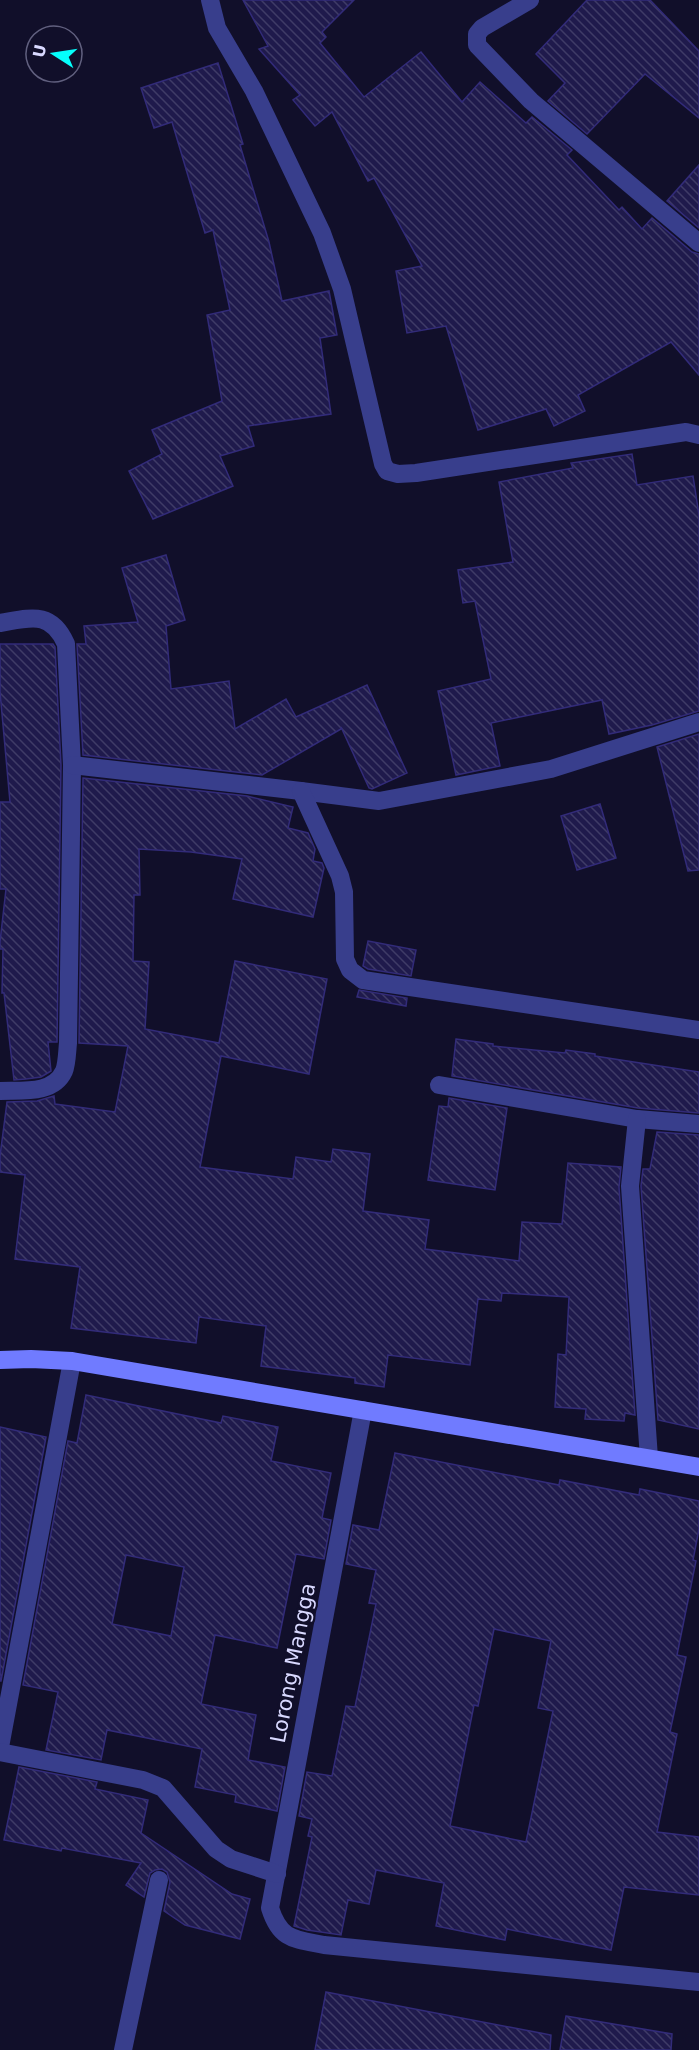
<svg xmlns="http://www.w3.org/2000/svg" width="699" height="2050" font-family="'DejaVu Sans',sans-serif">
<defs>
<pattern id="building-back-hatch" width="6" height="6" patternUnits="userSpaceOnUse" patternTransform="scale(1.5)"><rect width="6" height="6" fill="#1f1a4c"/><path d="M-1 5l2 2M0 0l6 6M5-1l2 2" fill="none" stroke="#3f3b67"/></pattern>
</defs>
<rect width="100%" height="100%" fill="#110f2a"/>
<g fill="url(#building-back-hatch)" stroke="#322b79" stroke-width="1.5" fill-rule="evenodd">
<polygon points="243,0 354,0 322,32 326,37 320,43 364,97 421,52 462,102 480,82 526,123 532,117 572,150 567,155 619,210 622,207 642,229 652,218 692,252 699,254 699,375 671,342 578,395 585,411 554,426 546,409 478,430 446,326 407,333 396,271 422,266 374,178 368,181 332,112 315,126 293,100 300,95 259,49 268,46"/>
<polygon points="587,0 650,0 699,51 699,118 645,74 587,134 548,101 565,83 536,54"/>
<polygon points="218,63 243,144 240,145 269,242 282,301 329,291 337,335 320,338 331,414 248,426 254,446 220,456 233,486 153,519 129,471 162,454 152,430 222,401 207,315 230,310 213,230 205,233 172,122 154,128 141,88"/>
<polygon points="699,165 699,228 667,201"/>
<polygon points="632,454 637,485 693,476 699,515 699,711 652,725 609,734 602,700 491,723 500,766 456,775 438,691 491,679 475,601 463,603 458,570 513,562 499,482 573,468 571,463"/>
<polygon points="166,555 185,620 166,626 171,689 229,681 235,729 286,699 296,717 367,685 407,773 372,789 369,788 341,727 341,729 262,775 83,755 77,644 86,644 84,626 138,622 122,568"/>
<polygon points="0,644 53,644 55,647 61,765 57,1042 48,1042 51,1071 41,1077 26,1079 14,1080 4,993 2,993 3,949 0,949 0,942 6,889 0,889 0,802 10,802 0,692"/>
<polygon points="699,734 699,870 688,871 657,747"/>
<polygon points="83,778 247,796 293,807 288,828 308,833 315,849 313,861 322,863 324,868 313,917 233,899 242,859 191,852 139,849 140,895 134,895 133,961 149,962 145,1029 219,1043 235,961 327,979 309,1074 221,1056 200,1167 293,1179 296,1157 331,1162 333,1149 370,1154 363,1211 429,1220 425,1249 519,1261 522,1222 562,1224 568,1163 621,1167 619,1187 635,1415 625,1413 624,1421 585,1419 586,1409 555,1407 558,1354 566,1355 569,1297 502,1293 501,1301 478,1299 470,1365 388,1355 384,1387 355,1383 355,1378 261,1366 266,1326 199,1317 196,1343 71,1328 80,1267 15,1259 25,1175 0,1172 0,1156 7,1102 37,1101 54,1096 55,1104 115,1112 128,1046 79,1043"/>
<polygon points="600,804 616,858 577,870 561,816"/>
<polygon points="368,941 416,950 411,976 368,969 363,966"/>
<polygon points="359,990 407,998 406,1006 357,997"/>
<polygon points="456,1039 493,1044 493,1046 565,1053 566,1050 595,1054 595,1056 699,1072 699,1113 638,1108 452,1076"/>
<polygon points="449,1098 507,1108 495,1190 428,1180 439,1106 448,1107"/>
<polygon points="657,1132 699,1135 699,1429 658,1420 641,1186 643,1169 650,1169"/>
<path d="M86 1395 221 1423 223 1416 278 1427 271 1461 331 1473 322 1518 331 1520 324 1559 296 1554 277 1648 215 1635 201 1704 256 1715 248 1760 285 1767 277 1811 235 1802 236 1795 195 1787 202 1749 107 1730 101 1760 46 1750 58 1692 23 1685 68 1441 77 1443ZM126 1555 184 1567 171 1636 112 1624Z"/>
<polygon points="0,1427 46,1437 1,1681 0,1681"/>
<path d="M395 1453 559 1485 560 1480 639 1495 640 1489 699 1501V1529L693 1560 696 1561 677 1655 686 1657 670 1732 677 1734 657 1832 699 1837V1895L624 1887 611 1950 507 1929 505 1940 436 1926 444 1883 376 1870 369 1904 348 1900 341 1935 307 1930 294 1926 312 1837 308 1836 312 1819 299 1816 307 1772 332 1776 346 1706 355 1707 376 1604 369 1603 376 1570 346 1564 353 1525 379 1530ZM494 1629 551 1641 538 1708 553 1711 526 1842 450 1826 474 1705 478 1706Z"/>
<polygon points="19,1767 97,1782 95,1789 148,1800 141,1833 232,1894 250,1899 240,1939 185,1925 164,1911 170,1882 167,1872 162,1869 155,1870 150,1873 144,1897 126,1885 141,1863 62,1848 61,1851 4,1840"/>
<polygon points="326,1992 551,2035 550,2050 315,2050"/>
<polygon points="566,2016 672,2034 671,2050 560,2050"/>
</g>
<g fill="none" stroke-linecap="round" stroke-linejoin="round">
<g stroke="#383e8c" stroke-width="18">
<polyline points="210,0 217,28 254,91 322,233 342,289 383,464 387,471 398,474 416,473 686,432 699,435"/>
<polyline points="530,0 482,28 477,34 477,45 531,101 699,243"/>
<path d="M0 623C30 618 51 610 66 644L72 765 68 1043C67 1052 67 1064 64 1071 53 1095 21 1090 0 1091"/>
<polyline points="72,765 301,791 379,801 551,769 699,722"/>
<polyline points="301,791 340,876 344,892 345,959 350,970 363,980 699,1030"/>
<polyline points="439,1085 637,1119 699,1124"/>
<polyline points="637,1119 630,1186 649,1458"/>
<path d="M363 1410 270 1908C280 1940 294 1939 324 1945L699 1982"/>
<polyline points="0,1747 72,1361"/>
<polyline points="0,1752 143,1780 163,1788 216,1849 231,1859 277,1874"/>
<polyline points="123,2050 159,1880"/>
</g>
<polyline stroke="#707bff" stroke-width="18" points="0,1360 31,1359 72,1361 699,1467"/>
</g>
<g text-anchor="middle" stroke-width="4.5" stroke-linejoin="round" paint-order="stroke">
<g font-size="21" fill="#d9d9ff" stroke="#110f2a">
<text transform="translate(293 1663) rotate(-79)" y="7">Lorong Mangga</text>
</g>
</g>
<g transform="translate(54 54) rotate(282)"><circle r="28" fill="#110f2a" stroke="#61607f" stroke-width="1.5"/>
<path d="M0-4.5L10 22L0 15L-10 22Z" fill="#05fffd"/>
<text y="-9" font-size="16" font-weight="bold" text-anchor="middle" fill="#d9d9ff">U</text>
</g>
</svg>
